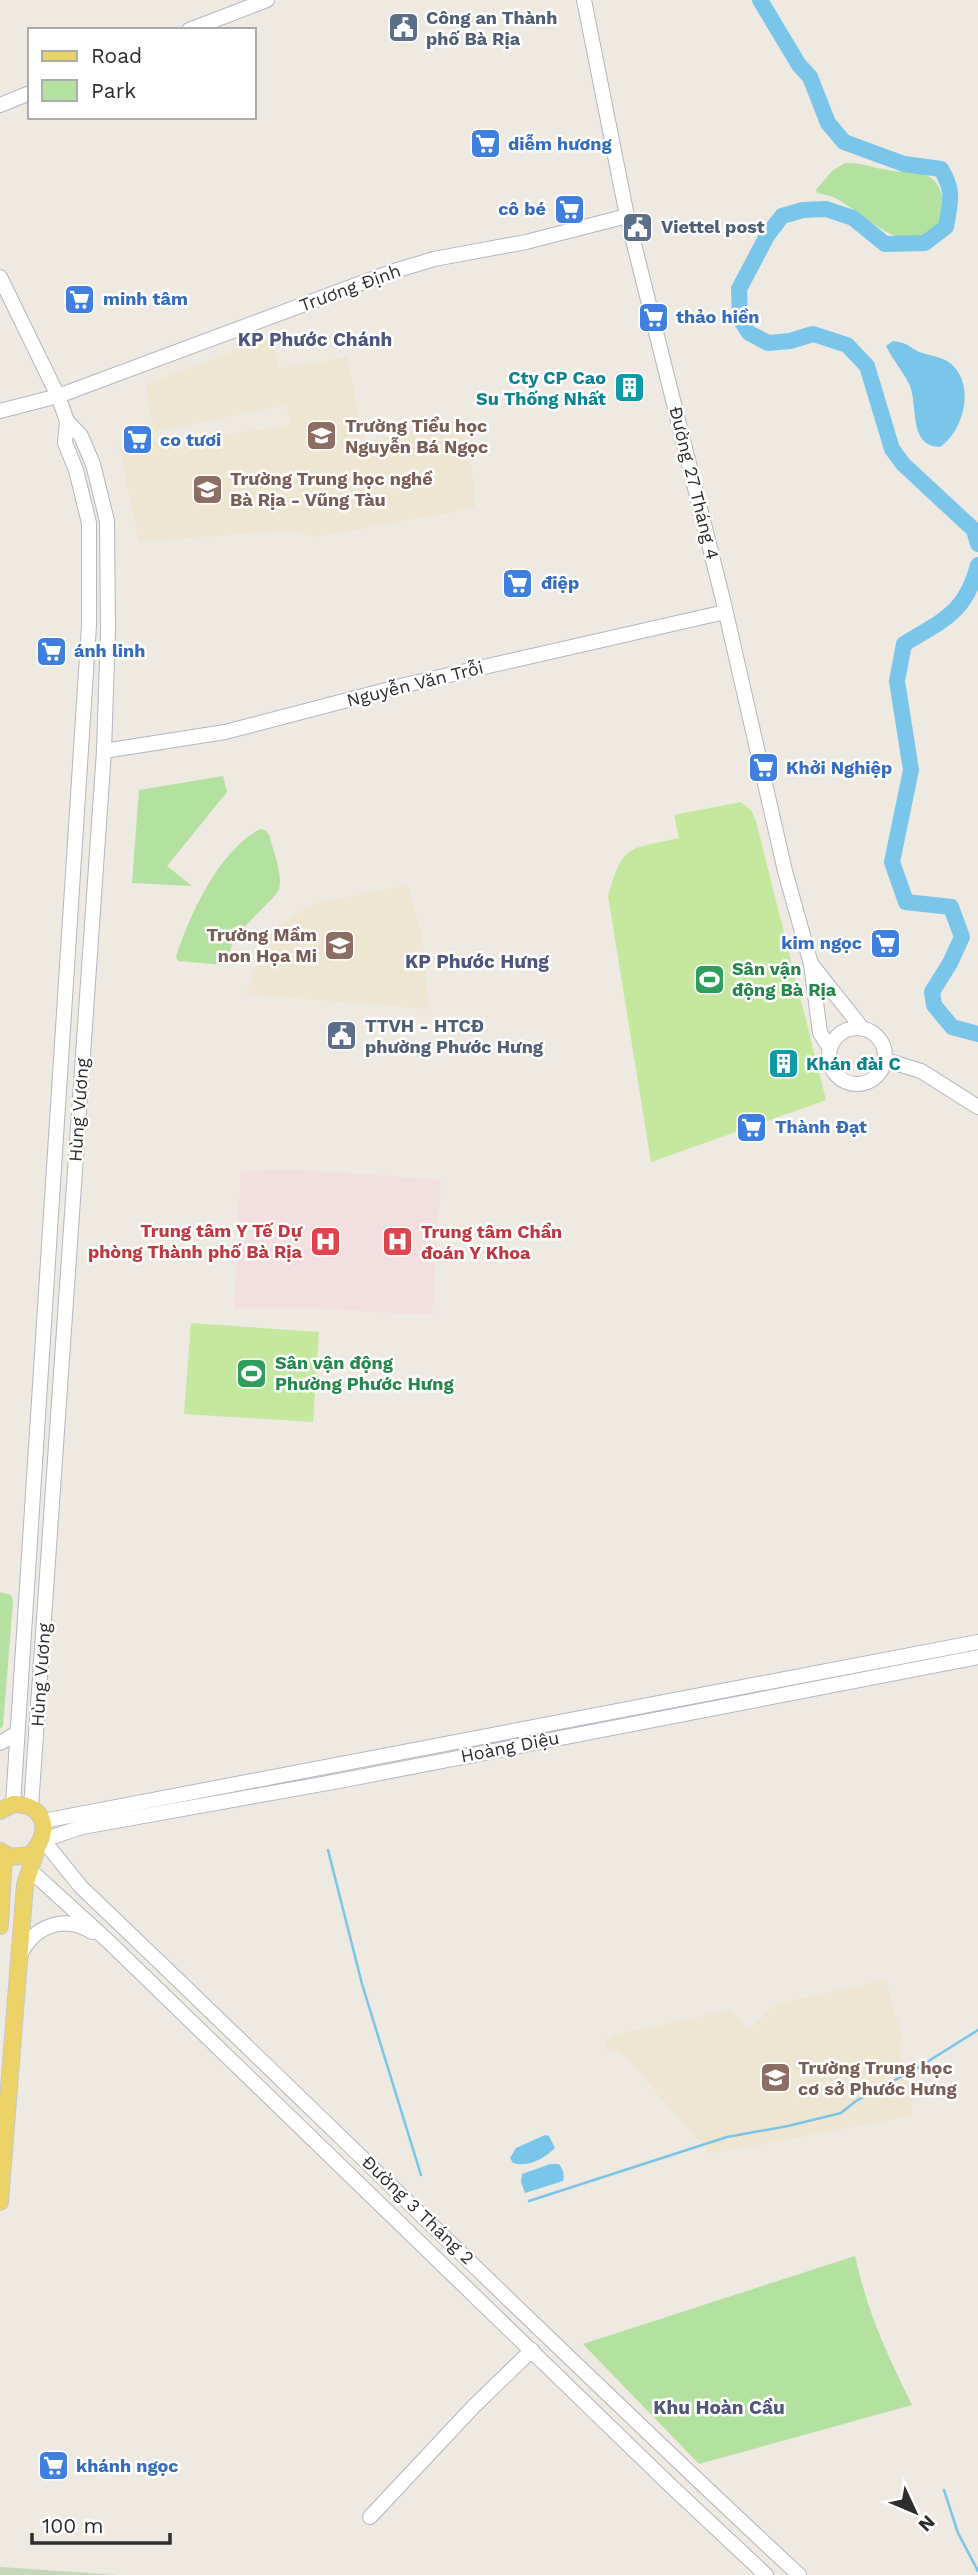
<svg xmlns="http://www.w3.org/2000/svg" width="978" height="2575" font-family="'Work Sans',sans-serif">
<rect width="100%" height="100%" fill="#eee9e1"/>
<g fill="#eee6d1">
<polygon points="271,337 280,369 347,357 364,441 374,441 462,418 475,460 471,461 475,508 315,537 291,530 139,542 119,447 277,428 290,423 287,405 153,432 146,384"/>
<polygon points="407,885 422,935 429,1009 246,994 261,958 253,950 262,939 304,909 317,903"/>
<polygon points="886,1980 901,2035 900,2059 913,2097 911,2116 710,2154 626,2057 615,2051 607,2050 606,2040 614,2035 731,2010 749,2030 776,2004"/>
</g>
<polygon fill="#f3dfdf" points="294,1169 441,1180 432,1315 286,1307 234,1308 241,1171"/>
<g fill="#b3e1a0">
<path d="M845 163C860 162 873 168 888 170 900 173 914 171 925 175 932 177 938 184 940 190 945 204 948 219 937 230 907 263 860 209 833 197 828 195 822 194 817 193L816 190 832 171Z"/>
<polygon points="223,776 227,792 167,866 192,886 132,883 139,790"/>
<path d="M260 829 265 830 269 835C273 850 283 874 279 889 276 898 242 926 235 939 230 947 229 957 226 965L178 961 176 957C190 914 218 852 260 829Z"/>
<polygon points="0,1592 11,1595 13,1601 3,1726 0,1729"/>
<path d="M855 2256C868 2314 886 2352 912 2405L699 2464 583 2344Z"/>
</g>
<polygon fill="#c6d7b8" points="0,2567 118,2575 0,2575"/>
<g fill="#c4e89d">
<path d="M741 802 751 810 756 821 826 1100 651 1162 608 896C624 842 628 850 679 838L674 815Z"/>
<polygon points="191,1323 319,1332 313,1422 184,1414"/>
</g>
<g fill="#79c6ea">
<path d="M893 341C910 343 909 348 922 353 935 357 947 357 956 369 974 392 962 432 940 447 907 446 919 403 909 384 903 371 892 359 886 346Z"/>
<path d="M545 2135 549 2136 555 2148C545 2158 528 2168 513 2163L510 2158 516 2148Z"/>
<path d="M550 2164H559C563 2170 565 2174 563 2181L525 2193 521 2182 522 2174Z"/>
</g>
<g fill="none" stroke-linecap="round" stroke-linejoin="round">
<g stroke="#79c6ea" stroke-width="2.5">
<polyline points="328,1850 362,1984 421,2175"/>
<polyline points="529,2201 727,2137 788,2126 841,2113 856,2101 919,2067 978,2030"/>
<polyline points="944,2490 958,2533 978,2571"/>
</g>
<g stroke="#79c6ea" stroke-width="16">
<path d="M760 0 799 65 810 77 828 123 844 142 904 164 941 169C955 192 950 202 946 227L925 243 885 244 853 218 826 209 803 210 782 216 767 236 739 289 740 319 749 333 768 343 790 341 813 334 847 345 867 366 892 449 903 464 974 530 978 544"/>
<path d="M978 565C966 613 943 620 904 644L897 681 911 770 892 862 906 902 951 907 962 937 950 963 932 992 934 1005 952 1027 978 1034"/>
</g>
<defs>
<g id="secondary">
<polyline points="584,0 627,216 723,600 785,871 811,964 820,1033 830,1048"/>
<polyline points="189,30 267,0"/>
<polyline points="0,105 30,93"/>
<polyline points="0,277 58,396 67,421 81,436 93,464 107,521 108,629 104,751 31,1807"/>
<polyline points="0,411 58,396 391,272 434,259 526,242 627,216"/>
<polyline points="104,751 225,732 405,685 725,612"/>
<polyline points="812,965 862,1028"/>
<circle cx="857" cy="1056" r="28"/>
<polyline points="885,1060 921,1071 978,1107"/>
<polyline points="0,1743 17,1733"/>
<polyline points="13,1804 89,625 89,523 76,470 65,443 67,421"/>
<polyline points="43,1821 978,1642"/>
<polyline points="30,1870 108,1941 671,2486 766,2575"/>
<path d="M20 1955C34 1926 64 1914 92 1932"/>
<polyline points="370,2517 474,2406 532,2350"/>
<path d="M799 2575C556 2349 321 2116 81 1887L43 1840 82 1827 339 1781 978 1657"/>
</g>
<g id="primary">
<path d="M0 1811 13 1804C47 1804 52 1834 30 1855L11 1857 0 1851"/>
<polyline points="0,1926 4,1854"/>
<polyline points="0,2202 25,1885 37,1848"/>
</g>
</defs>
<use href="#secondary" stroke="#b4b6c0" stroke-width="16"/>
<use href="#primary" stroke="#c8c8c8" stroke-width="18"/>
<use href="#secondary" stroke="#fff" stroke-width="14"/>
<use href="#primary" stroke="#ebd368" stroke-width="16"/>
</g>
<defs>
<symbol id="civic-square" viewBox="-11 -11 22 22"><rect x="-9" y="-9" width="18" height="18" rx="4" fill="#5c6f8a" stroke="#fff"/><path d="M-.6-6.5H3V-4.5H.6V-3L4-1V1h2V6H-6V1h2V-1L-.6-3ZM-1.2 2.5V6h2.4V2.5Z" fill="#fff"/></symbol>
<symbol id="supermarket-square" viewBox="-11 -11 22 22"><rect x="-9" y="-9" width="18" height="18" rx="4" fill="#3f7fe0" stroke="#fff"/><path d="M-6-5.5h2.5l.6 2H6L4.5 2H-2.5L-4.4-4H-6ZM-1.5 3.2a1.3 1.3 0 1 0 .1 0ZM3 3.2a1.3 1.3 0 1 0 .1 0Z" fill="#fff"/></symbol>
<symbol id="building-square" viewBox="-11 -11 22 22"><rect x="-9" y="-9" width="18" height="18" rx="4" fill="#0f9aa8" stroke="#fff"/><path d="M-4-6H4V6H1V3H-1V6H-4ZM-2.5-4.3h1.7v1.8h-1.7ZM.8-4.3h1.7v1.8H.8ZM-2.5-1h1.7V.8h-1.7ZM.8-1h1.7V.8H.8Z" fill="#fff"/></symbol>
<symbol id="school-square" viewBox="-11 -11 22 22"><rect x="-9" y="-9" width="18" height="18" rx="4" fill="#8d6e63" stroke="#fff"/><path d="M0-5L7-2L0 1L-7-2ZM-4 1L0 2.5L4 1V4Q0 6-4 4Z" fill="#fff"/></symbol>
<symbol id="stadium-square" viewBox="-11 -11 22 22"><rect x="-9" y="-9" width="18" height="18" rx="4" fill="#2e9e5b" stroke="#fff"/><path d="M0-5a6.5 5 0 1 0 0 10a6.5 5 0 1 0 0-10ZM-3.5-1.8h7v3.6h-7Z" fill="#fff"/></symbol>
<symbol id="hospital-square" viewBox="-11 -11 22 22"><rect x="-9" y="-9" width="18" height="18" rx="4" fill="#e0444e" stroke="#fff"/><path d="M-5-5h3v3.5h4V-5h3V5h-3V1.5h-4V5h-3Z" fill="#fff"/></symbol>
</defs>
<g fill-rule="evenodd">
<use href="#civic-square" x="386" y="10" width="35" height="35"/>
<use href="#supermarket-square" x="468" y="126" width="35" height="35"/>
<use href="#supermarket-square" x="552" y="192" width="35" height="35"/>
<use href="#civic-square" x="620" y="210" width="35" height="35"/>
<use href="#supermarket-square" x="62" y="282" width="35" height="35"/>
<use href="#supermarket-square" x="636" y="300" width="35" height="35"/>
<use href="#building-square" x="612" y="370" width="35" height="35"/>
<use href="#school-square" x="304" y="418" width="35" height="35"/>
<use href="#supermarket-square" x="120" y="422" width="35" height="35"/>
<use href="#school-square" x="190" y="472" width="35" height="35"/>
<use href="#supermarket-square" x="500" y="566" width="35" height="35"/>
<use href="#supermarket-square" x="34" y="634" width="35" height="35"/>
<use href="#supermarket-square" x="746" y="750" width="35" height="35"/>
<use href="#supermarket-square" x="868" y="926" width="35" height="35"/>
<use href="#school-square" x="322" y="928" width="35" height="35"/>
<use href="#stadium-square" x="692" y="962" width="35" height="35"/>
<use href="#civic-square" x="324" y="1018" width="35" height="35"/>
<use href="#building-square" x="766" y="1046" width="35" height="35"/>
<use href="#supermarket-square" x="734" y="1110" width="35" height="35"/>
<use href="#hospital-square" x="308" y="1224" width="35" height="35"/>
<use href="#hospital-square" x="380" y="1224" width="35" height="35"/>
<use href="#stadium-square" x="234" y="1356" width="35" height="35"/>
<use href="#school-square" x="758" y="2060" width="35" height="35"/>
<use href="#supermarket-square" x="36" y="2448" width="35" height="35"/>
</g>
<g text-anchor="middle" stroke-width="5" stroke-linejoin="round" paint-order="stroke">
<g font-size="18" font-weight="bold" fill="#4e5e75" stroke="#fff" text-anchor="start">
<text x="426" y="24">Công an Thành<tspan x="426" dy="21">phố Bà Rịa</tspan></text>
<text x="661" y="233">Viettel post</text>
<text x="365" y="1032">TTVH - HTCĐ<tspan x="365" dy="21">phường Phước Hưng</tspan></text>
</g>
<g font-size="18" font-weight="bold" fill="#366cbe" stroke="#fff" text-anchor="start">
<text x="508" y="150">diễm hương</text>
<text x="546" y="215" text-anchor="end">cô bé</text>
<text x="103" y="305">minh tâm</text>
<text x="676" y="323">thảo hiền</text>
<text x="160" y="446">co tươi</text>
<text x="541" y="589">điệp</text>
<text x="74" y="657">ánh linh</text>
<text x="786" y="774">Khởi Nghiệp</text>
<text x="862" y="949" text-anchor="end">kim ngọc</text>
<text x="775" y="1133">Thành Đạt</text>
<text x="76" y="2472">khánh ngọc</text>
</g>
<g font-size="18" fill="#2d2d2d" stroke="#fff">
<text transform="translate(350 288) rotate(-20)" y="6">Trương Định</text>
<text transform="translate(694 483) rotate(76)" y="6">Đường 27 Tháng 4</text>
<text transform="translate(415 684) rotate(-14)" y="6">Nguyễn Văn Trỗi</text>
<text transform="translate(79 1110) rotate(-86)" y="6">Hùng Vương</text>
<text transform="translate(41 1675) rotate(-86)" y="6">Hùng Vương</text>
<text transform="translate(510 1747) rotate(-11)" y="6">Hoàng Diệu</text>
<text transform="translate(418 2210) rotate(44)" y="6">Đường 3 Tháng 2</text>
</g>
<g font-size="18" font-weight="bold" fill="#0d838f" stroke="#fff" text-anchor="end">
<text x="606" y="384">Cty CP Cao<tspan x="606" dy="21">Su Thống Nhất</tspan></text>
<text x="806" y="1070" text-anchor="start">Khán đài C</text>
</g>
<g font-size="18" font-weight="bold" fill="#785e54" stroke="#fff" text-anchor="start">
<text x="345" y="432">Trường Tiểu học<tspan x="345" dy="21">Nguyễn Bá Ngọc</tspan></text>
<text x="230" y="485">Trường Trung học nghề<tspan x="230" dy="21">Bà Rịa - Vũng Tàu</tspan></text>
<text x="317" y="941" text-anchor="end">Trường Mầm<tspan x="317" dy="21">non Họa Mi</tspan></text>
<text x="798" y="2074">Trường Trung học<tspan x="798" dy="21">cơ sở Phước Hưng</tspan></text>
</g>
<g font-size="18" font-weight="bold" fill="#27864d" stroke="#fff" text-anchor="start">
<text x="732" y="975">Sân vận<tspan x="732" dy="21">động Bà Rịa</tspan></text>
<text x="275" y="1369">Sân vận động<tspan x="275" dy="21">Phường Phước Hưng</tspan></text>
</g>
<g font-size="18" font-weight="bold" fill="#be3a42" stroke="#fff" text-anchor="end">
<text x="302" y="1237">Trung tâm Y Tế Dự<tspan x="302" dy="21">phòng Thành phố Bà Rịa</tspan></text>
<text x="421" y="1238" text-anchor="start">Trung tâm Chẩn<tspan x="421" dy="21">đoán Y Khoa</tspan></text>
</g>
<g font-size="19" font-weight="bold" fill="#4f557c" stroke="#fff">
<text x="315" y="346">KP Phước Chánh</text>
<text x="477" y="968">KP Phước Hưng</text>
<text x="719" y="2414">Khu Hoàn Cầu</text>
</g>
</g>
<rect x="28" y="28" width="228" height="91" fill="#ffffff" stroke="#ababab" stroke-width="2"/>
<rect x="42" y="51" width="35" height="10" fill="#ebd368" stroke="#ababab" stroke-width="2"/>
<text x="91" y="63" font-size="21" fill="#2d2d2d">Road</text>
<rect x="42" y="80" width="35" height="21" fill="#b3e1a0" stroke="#ababab" stroke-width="2"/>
<text x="91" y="98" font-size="21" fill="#2d2d2d">Park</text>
<g transform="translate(915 2512) rotate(134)" stroke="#ffffff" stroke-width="5" paint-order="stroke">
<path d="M0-5L12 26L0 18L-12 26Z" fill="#2d2d2d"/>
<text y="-10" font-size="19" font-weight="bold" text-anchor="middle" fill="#2d2d2d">N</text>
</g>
<path d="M32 2533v10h138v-10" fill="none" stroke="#2d2d2d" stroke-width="3.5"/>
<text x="42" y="2533" font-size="21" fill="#2d2d2d" stroke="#ffffff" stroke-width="5" paint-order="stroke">100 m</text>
</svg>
